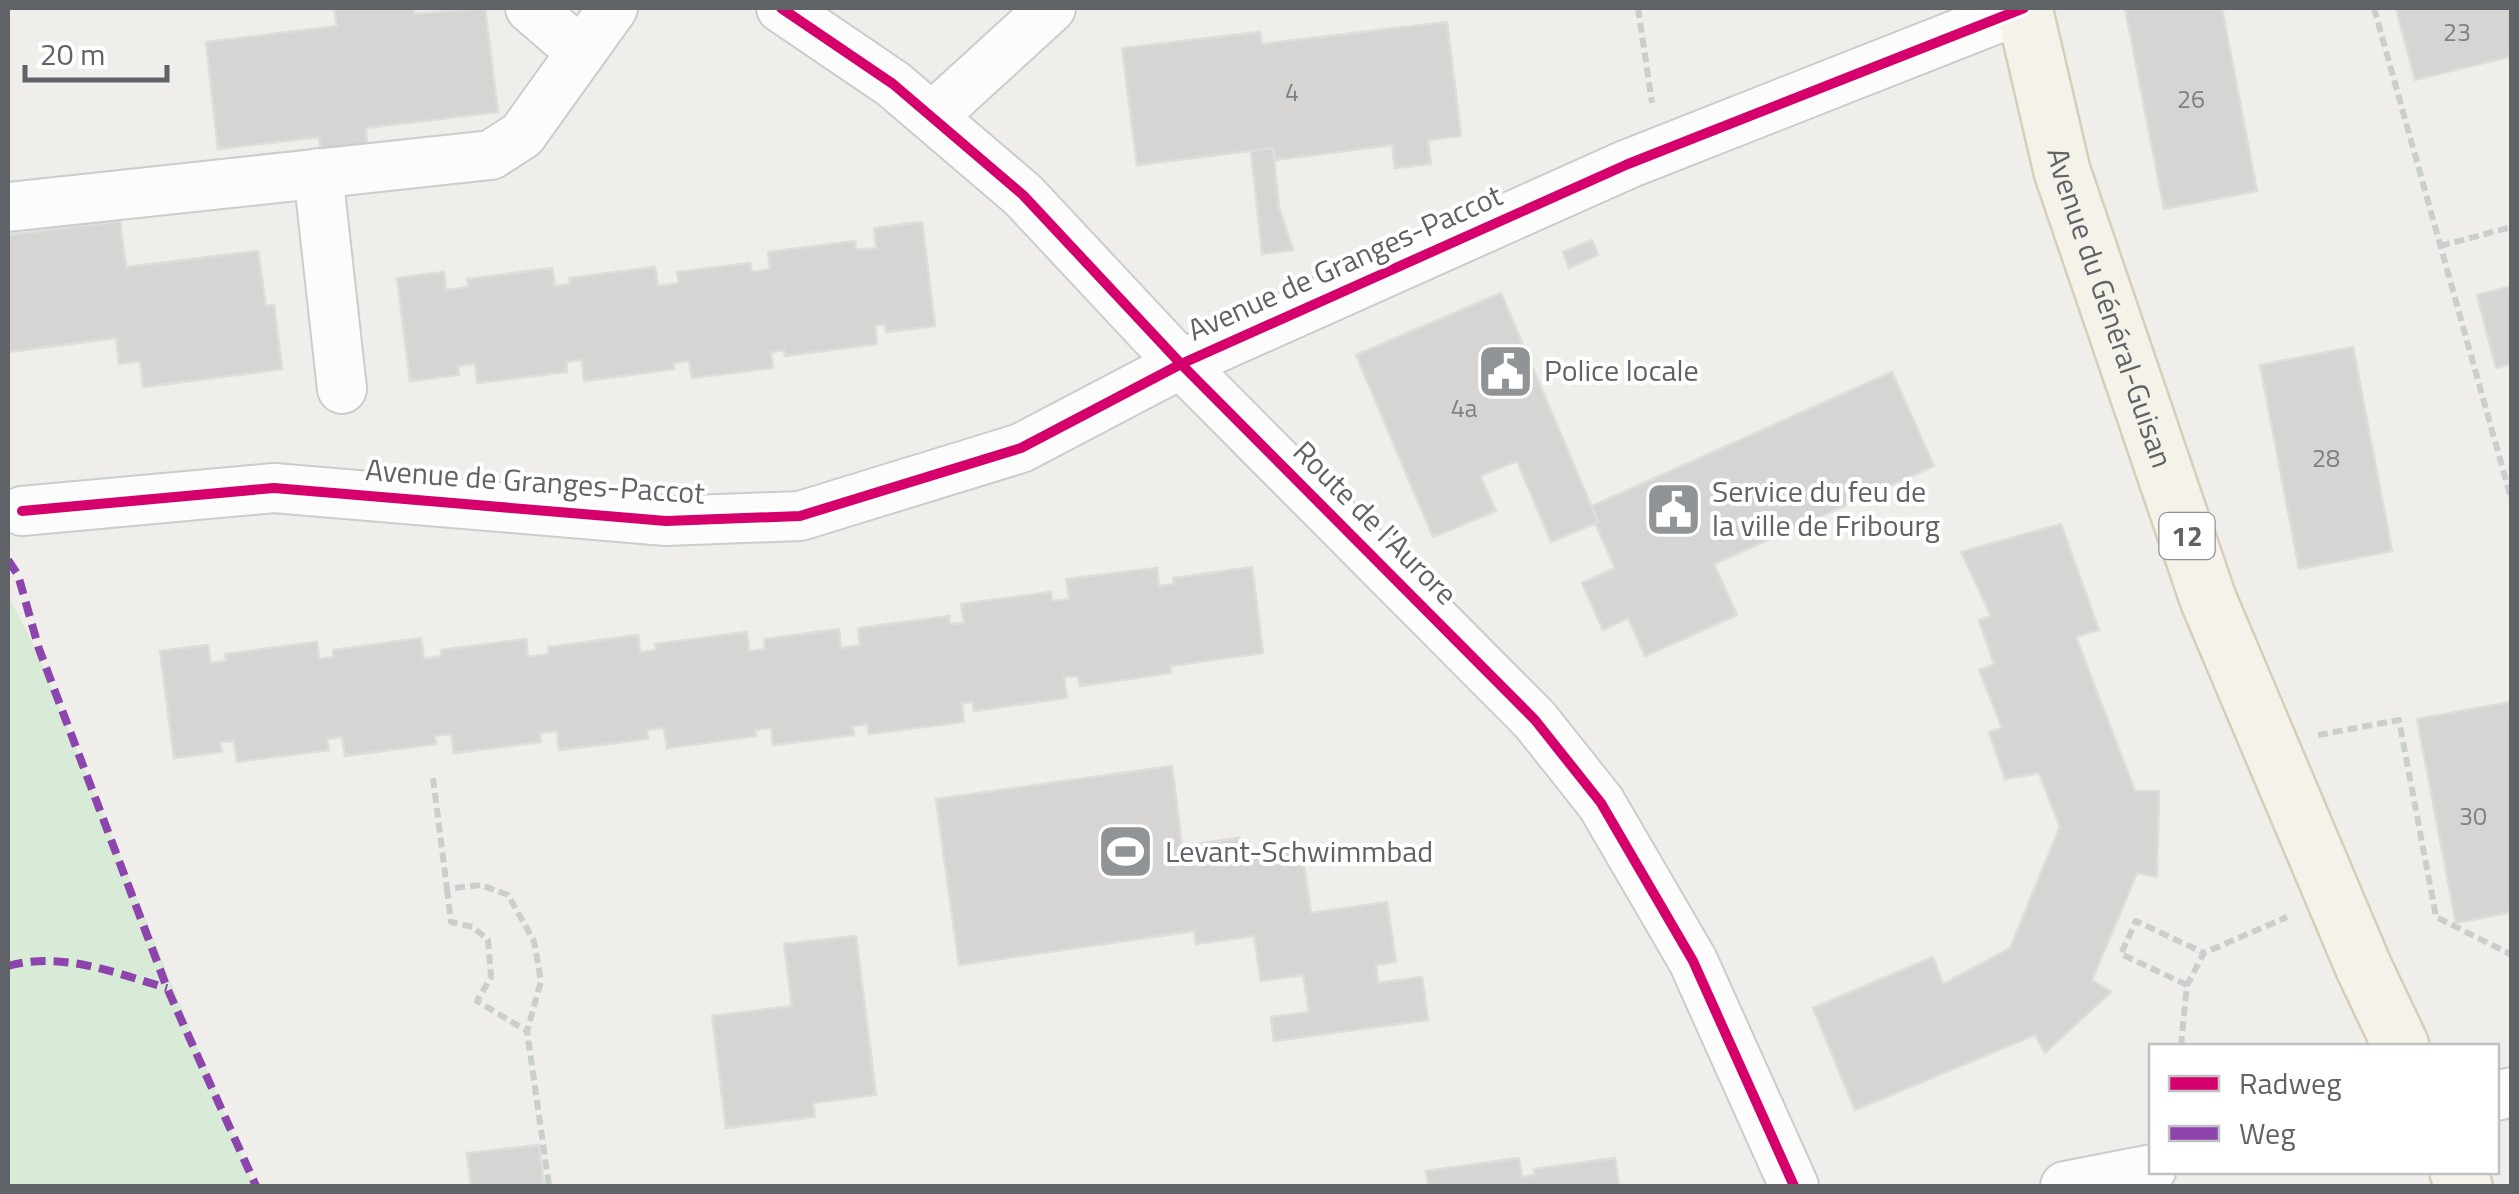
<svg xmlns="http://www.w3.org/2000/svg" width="2519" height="1194" font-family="'Titillium Web',sans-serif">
<rect width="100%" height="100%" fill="#efeeea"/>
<polygon fill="#d8ebd6" points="8,595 37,652 254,1186 8,1186"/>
<g fill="#d6d5d3" stroke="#deddd9" stroke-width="2.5">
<polygon points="334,8 413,8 414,14 485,8 498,112 366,128 367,148 321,153 319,137 218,149 206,42 337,26"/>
<polygon points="2125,8 2222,8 2257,191 2164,209"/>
<polygon points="2396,8 2512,8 2512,56 2415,80"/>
<polygon points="1447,22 1461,136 1428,140 1431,164 1395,168 1392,145 1275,160 1273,148 1137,165 1122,48 1260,32 1262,44"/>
<polygon points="1273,148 1279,208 1293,250 1262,254 1251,151"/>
<polygon points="120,221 126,267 258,251 266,306 274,305 282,369 143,387 140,361 119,364 116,338 8,352 8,235"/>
<polygon points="922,222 935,326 886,332 885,324 875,326 877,344 785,356 784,350 771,352 773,368 692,378 689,361 673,363 674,369 584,381 582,360 566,362 567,372 477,383 475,364 458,366 459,375 410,381 397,278 444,272 446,290 468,287 467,279 552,268 555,286 570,284 569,278 655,267 658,286 679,283 677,272 750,263 752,272 770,269 768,252 855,241 856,250 876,248 874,228"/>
<polygon points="1592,240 1598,255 1569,268 1563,252"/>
<polygon points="2512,286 2512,364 2496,368 2477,295"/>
<polygon points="1501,293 1598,522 1551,542 1517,461 1480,476 1496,511 1433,537 1356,355"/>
<polygon points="2353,347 2392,551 2299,569 2260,365"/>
<polygon points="1892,372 1934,466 1714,564 1737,615 1645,656 1628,618 1603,630 1582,583 1615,568 1595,523 1598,522 1592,506"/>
<polygon points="2061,524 2099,630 2076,637 2135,791 2159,791 2157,877 2137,873 2092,980 2111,992 2045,1053 2035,1035 1855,1110 1813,1008 1933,957 1943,984 2010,948 2060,827 2039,773 2005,779 1989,732 2002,728 1979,670 1994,664 1979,620 1991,616 1961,552"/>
<polygon points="1252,567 1263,653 1170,666 1171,673 1080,686 1078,676 1064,677 1067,698 974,711 973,702 962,703 964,722 869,734 867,724 853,726 854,735 773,745 771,728 755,730 756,736 667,748 664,728 647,730 648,739 559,750 557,731 540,733 541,742 454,753 451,734 435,736 436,744 345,756 342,737 327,739 329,750 237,762 234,741 220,742 222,752 174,758 160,651 208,645 211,663 226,661 225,654 317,642 319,659 333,657 333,650 421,638 424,659 442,656 441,650 526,639 528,657 549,654 548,647 638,635 640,652 656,650 655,644 747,632 749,651 765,649 764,639 839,629 841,648 860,645 858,628 949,616 950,624 964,623 961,604 1051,592 1052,601 1069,599 1066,579 1157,568 1159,586 1174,584 1173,578"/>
<polygon points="2510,702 2512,912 2456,923 2417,719"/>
<polygon points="1172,766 1182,846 1239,838 1241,853 1301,845 1311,913 1387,902 1396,962 1376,965 1378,983 1422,977 1428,1020 1274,1041 1271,1017 1309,1012 1303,975 1261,981 1254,936 1196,944 1194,931 959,965 936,799"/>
<polygon points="856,936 876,1095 813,1103 815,1117 726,1128 712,1016 792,1006 784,944"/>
<polygon points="539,1145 544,1186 471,1186 467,1153"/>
<polygon points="1519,1158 1522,1177 1535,1175 1534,1169 1615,1158 1619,1186 1428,1186 1426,1171"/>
</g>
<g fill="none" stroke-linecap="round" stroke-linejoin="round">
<defs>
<g id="minor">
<polyline points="530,8 581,52"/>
<polyline points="781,8 893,84 1023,195 1181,364 1535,720 1601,803 1693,961 1794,1186"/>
<polyline points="933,116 1051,8"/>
<polyline points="318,173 342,389"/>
<polyline points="8,207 491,155 522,135 613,8"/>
<polyline points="22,511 274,488 666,521 800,516 1021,448 1181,364 1628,164 2024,8"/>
<polyline points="2496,1096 2512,1092"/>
<polyline points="2065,1186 2152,1169"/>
</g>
<g id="major">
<path id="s1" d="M2024 8 2062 171 2208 599 2364 968 2401 1046"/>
<polyline points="2458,1172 2464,1186"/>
</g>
</defs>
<use href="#minor" stroke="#cbcccc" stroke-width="52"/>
<use href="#major" stroke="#d7ceb8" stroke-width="60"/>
<g stroke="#cacfcc" stroke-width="6" stroke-dasharray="10 5" stroke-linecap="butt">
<polyline points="1638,8 1652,103"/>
<polyline points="2374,8 2512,502"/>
<polyline points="2440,246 2512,227"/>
<polyline points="2318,735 2399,720 2436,917 2512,955"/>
<polyline points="433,778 447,889 481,885 508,895 534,941 541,981 527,1031 549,1186"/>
<polyline points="447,889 451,922 473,927 488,940 491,977 477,1001 527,1031"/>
<polyline points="2187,985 2121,954 2136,921 2204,953"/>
<polyline points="2181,1046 2187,985 2204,953 2287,917"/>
</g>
<use href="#minor" stroke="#fdfcfc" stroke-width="48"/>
<use href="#major" stroke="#f4f2e9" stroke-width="55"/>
<g stroke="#8e44ad" stroke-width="8" stroke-dasharray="15 8" stroke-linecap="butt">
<polyline points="8,560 18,575 39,649 167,988 256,1186"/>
<path d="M8 966C62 951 115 973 167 988"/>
</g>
<defs>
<g id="cycleway">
<polyline points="781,8 893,84 1023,195 1181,364 1535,720 1601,803 1693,961 1794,1186"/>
<polyline points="22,511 274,488 666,521 800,516 1021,448 1181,364 1628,164 2024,8"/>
</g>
</defs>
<use href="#cycleway" stroke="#fff" stroke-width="16"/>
<use href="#cycleway" stroke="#d6006c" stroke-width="10"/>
</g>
<defs>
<symbol id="civic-square" viewBox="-11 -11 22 22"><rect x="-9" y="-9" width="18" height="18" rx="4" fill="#919496" stroke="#fff"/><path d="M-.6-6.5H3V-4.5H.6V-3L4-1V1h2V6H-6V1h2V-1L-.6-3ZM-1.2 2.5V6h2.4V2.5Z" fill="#fff"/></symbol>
<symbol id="stadium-square" viewBox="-11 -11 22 22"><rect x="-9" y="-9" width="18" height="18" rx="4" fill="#919496" stroke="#fff"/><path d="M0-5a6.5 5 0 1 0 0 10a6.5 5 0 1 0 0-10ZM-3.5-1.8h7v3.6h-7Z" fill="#fff"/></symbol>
</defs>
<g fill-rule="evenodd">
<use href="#civic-square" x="1474" y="340" width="63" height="63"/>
<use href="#civic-square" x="1642" y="478" width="63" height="63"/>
<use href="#stadium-square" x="1094" y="820" width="63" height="63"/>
</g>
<g text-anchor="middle" stroke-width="8" stroke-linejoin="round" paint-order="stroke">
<g font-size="25" fill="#7e8184">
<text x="2457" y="41">23</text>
<text x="1292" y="101">4</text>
<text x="2191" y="108">26</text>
<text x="1464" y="417">4a</text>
<text x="2326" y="467">28</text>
<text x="2473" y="825">30</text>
</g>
<rect fill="#fff" stroke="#8f9295" stroke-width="2.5" x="2159.5" y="513" width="55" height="46" rx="8"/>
<g font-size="28" font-weight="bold" fill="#5f6368">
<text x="2187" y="546">12</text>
</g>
<g font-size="30" fill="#5f6368" stroke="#fff">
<text transform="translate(1345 263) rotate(-24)" y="10">Avenue de Granges-Paccot</text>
<text dy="10" stroke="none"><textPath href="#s1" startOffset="312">Avenue du Général-Guisan</textPath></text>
<text transform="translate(535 482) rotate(4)" y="10">Avenue de Granges-Paccot</text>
<text transform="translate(1375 523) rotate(45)" y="10">Route de l'Aurore</text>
</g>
<g font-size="30" fill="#5f6368" stroke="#fff" text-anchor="start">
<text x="1544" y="381">Police locale</text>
<text x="1712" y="502">Service du feu de<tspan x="1712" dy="34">la ville de Fribourg</tspan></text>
<text x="1165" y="862">Levant-Schwimmbad</text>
</g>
</g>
<rect width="2519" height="1194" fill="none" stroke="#5f6368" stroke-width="20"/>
<rect x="2149" y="1044" width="350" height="130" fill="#ffffff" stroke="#bfc1c3" stroke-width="2.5"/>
<rect x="2169" y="1076" width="50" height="15" fill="#d6006c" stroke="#bfc1c3" stroke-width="2.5"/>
<text x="2239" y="1094" font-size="30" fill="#5f6368">Radweg</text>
<rect x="2169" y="1126" width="50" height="15" fill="#8e44ad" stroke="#bfc1c3" stroke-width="2.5"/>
<text x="2239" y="1144" font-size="30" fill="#5f6368">Weg</text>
<path d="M25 65v15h142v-15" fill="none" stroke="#5f6368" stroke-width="5"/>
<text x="40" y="65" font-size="30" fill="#5f6368" stroke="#ffffff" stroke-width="8" paint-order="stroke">20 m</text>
</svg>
